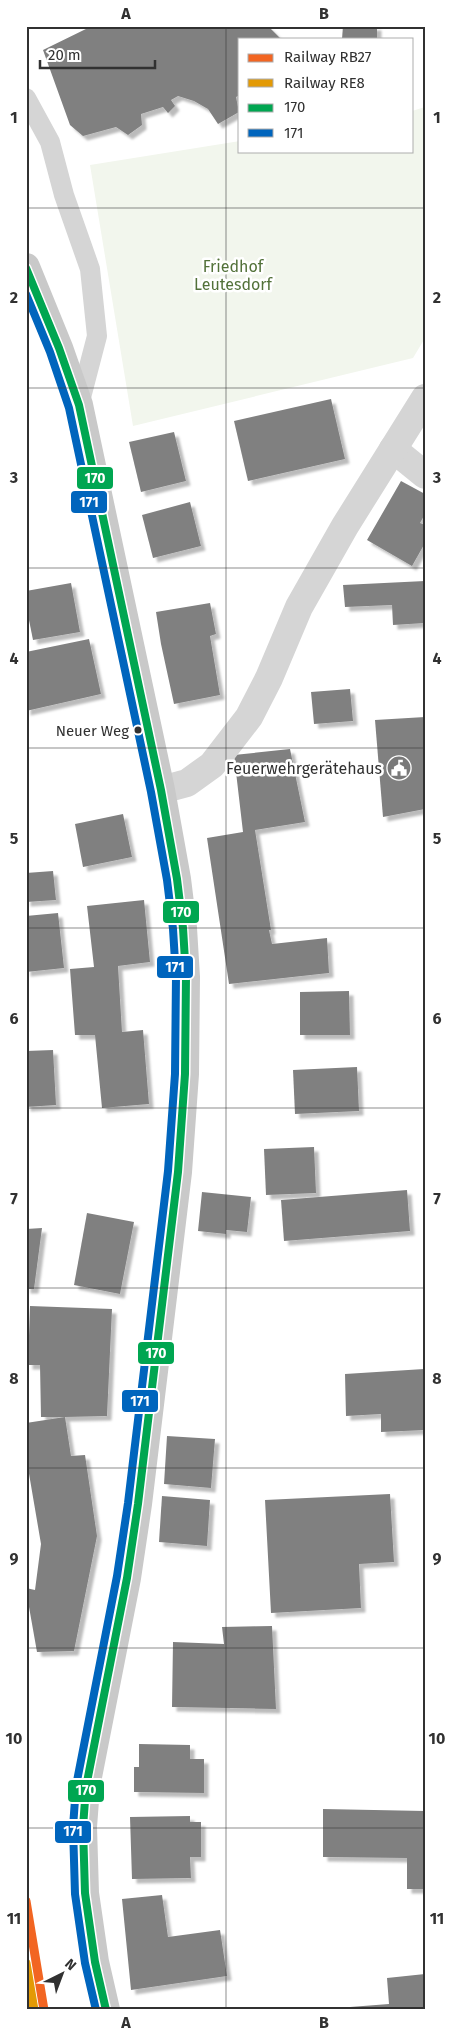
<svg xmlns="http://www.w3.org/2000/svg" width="451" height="2036" font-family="'Fira Sans',sans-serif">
<defs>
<filter id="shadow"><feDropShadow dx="4.5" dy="4.5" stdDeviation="1" flood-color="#0004"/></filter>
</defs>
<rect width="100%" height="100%" fill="#fff"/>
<polygon fill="#f2f6ed" points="425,107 425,338 413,358 133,426 90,165 240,141 240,151 412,151 412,111"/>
<g fill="#808080" filter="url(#shadow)">
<polygon points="92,26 268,26 281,39 240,39 240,95 236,97 239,112 218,124 208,109 194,101 178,96 171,100 175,106 168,113 163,107 141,114 142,125 128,135 116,127 83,136 70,125 43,50"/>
<polygon points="343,26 377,26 377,39 342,39"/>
<polygon points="331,399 345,459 248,481 234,421"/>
<polygon points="174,432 186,481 141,492 129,442"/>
<polygon points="401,481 425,494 425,514 420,523 425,525 425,543 412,566 367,540"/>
<polygon points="190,502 201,546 153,558 142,515"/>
<polygon points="425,581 425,623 393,625 392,605 345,607 343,585"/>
<polygon points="71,583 80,632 33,640 26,605 26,591"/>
<polygon points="210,603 216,634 210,636 220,695 174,704 161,644 156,612"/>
<polygon points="89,639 101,694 26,711 26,652"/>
<polygon points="350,689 353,721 314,724 311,692"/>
<polygon points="425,717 425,809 383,817 375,720"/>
<polygon points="290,749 305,822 255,830 271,930 269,930 272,944 327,938 329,973 229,984 207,838 243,832 234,755"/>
<polygon points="123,814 132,857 83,867 75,824"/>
<polygon points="53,871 56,900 26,902 26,873"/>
<polygon points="144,900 150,962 118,966 122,1032 143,1030 149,1104 102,1108 95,1035 75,1035 70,969 94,967 87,906"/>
<polygon points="58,913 64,968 26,972 26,916"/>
<polygon points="349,991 350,1035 300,1035 300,992"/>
<polygon points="53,1050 56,1105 26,1107 26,1051"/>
<polygon points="357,1067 359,1111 295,1114 293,1070"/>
<polygon points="314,1147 316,1193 266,1195 264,1149"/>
<polygon points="407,1190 410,1231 284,1241 281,1200"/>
<polygon points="202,1192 251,1197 247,1232 226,1230 226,1234 198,1231"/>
<polygon points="87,1213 134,1222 120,1294 74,1285"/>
<polygon points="42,1228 34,1289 26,1289 26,1229"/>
<polygon points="30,1306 112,1309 107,1416 65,1417 71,1456 85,1455 97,1536 74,1651 37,1652 26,1590 26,1588 35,1590 41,1544 27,1462 26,1423 65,1417 41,1417 40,1365 28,1365"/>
<polygon points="424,1369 425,1430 381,1432 381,1414 346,1416 345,1374"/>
<polygon points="167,1436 215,1439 211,1488 164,1484"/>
<polygon points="390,1494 394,1562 359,1564 361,1608 271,1613 265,1500"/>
<polygon points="162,1496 210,1500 207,1546 159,1542"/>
<polygon points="272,1626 276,1709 172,1707 173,1642 224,1644 222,1627"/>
<polygon points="139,1744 190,1745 190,1759 204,1759 204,1793 134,1792 134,1767 139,1767"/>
<polygon points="323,1809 425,1811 425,1889 407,1889 407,1858 323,1857"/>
<polygon points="190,1816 190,1822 201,1822 201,1857 190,1857 191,1878 132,1879 130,1817"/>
<polygon points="162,1895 168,1937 220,1930 227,1976 131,1990 122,1899"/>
<polygon points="425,1974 425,2010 351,2010 350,2007 389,2004 387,1978"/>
</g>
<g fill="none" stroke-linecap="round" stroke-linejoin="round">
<polyline stroke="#d5d5d5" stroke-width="20" points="26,98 50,142 64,195 90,269 97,336 79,405"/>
<g stroke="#d5d5d5" stroke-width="28">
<polyline points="393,449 425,475"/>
<polyline points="161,790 187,783 212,765 249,717 269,678 299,607 345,526 425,398"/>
</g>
<polyline stroke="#c9c9c9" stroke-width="28" points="26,267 59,348 79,405 161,790 177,879 183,928 186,977 185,1074 178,1172 138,1504 127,1578 86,1787 83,1827 85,1893 95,1962 106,2010"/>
<defs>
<polyline id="bus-1" points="26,268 59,348 79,405 161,790 177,879 183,928 186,977 185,1074 178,1172 138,1504 127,1578 86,1787 83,1827 85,1893 95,1962 106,2010"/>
<polyline id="bus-2" points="26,294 50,352 69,408 151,792 167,880 173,929 176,977 175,1074 168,1171 128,1503 117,1576 76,1786 73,1827 75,1894 85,1963 96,2010"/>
</defs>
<use href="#bus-1" stroke="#fff" stroke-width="11"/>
<use href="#bus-2" stroke="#fff" stroke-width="11"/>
<use href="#bus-1" stroke="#00a651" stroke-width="8"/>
<use href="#bus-2" stroke="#0065bd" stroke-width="8"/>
<defs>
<polyline id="rail-1" points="26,1901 44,2010"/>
<polyline id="rail-2" points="26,1963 34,2010"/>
</defs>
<use href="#rail-1" stroke="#fff" stroke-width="12"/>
<use href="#rail-2" stroke="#fff" stroke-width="12"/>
<use href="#rail-1" stroke="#f26522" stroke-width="9"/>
<use href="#rail-2" stroke="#e39a05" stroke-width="9"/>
</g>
<path fill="none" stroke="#313131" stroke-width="1" stroke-opacity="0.55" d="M226 26V2010M26 208H425M26 388H425M26 568H425M26 748H425M26 928H425M26 1108H425M26 1288H425M26 1468H425M26 1648H425M26 1828H425"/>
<defs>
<symbol id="civic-disc" viewBox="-11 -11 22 22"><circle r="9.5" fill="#797979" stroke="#fff"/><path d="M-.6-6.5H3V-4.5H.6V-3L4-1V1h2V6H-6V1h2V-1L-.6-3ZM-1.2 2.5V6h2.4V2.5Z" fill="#fff"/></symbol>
</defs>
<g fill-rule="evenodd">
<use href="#civic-disc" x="385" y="754" width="28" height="28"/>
</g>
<circle fill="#313131" stroke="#fff" stroke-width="2" cx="138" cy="730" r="4.5"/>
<g text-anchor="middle" stroke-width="5" stroke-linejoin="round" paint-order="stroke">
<g font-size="15" fill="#313131" stroke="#fff" text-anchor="end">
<text x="129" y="736">Neuer Weg</text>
</g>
<g font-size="16" fill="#527139" stroke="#fff">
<text x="233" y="272">Friedhof<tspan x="233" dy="18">Leutesdorf</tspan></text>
</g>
<g font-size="16" fill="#313131" stroke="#fff" text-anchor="end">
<text x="382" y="774">Feuerwehrgerätehaus</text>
</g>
</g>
<g stroke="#fff" stroke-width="2">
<rect x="76" y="466" width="38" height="24" rx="5" fill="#00a651"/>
<rect x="70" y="490" width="38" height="24" rx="5" fill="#0065bd"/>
<rect x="162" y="900" width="38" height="24" rx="5" fill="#00a651"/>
<rect x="156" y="955" width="38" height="24" rx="5" fill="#0065bd"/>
<rect x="137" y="1341" width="38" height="24" rx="5" fill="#00a651"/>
<rect x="121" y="1389" width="38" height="24" rx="5" fill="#0065bd"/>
<rect x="67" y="1779" width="38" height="24" rx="5" fill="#00a651"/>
<rect x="54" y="1820" width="38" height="24" rx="5" fill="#0065bd"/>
</g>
<g font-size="14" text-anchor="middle" font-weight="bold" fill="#fff">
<text x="95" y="483">170</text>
<text x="89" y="507">171</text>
<text x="181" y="917">170</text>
<text x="175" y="972">171</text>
<text x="156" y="1358">170</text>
<text x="140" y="1406">171</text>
<text x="86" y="1795">170</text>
<text x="73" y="1836">171</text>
</g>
<rect width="451" height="2036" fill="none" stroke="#ffffff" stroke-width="55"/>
<rect x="238" y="38" width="175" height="115" fill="#ffffff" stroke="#adadad"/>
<rect x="248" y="54" width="25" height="8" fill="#f26522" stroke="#adadad"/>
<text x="284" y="62" font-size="15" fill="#313131">Railway RB27</text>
<rect x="248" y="79" width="25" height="8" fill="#e39a05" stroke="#adadad"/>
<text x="284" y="88" font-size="15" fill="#313131">Railway RE8</text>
<rect x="248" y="104" width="25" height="8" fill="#00a651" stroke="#adadad"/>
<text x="284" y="112" font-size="15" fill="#313131">170</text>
<rect x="248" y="129" width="25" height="8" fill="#0065bd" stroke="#adadad"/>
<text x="284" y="138" font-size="15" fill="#313131">171</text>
<g transform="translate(62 1974) rotate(42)" stroke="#ffffff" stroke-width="4" paint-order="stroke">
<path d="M0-4L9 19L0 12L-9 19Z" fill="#313131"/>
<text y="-8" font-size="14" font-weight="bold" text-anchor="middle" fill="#313131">N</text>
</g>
<path d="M40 60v8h115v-8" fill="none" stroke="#313131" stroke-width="2.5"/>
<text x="48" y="60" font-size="15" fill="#313131" stroke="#ffffff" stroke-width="4" paint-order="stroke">20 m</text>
<rect x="28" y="28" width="396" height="1980" fill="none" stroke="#313131" stroke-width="2"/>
<g font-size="16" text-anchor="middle" font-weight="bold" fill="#313131">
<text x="126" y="19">A</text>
<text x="324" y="19">B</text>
<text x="14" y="123">1</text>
<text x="437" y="123">1</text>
<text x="14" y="303">2</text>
<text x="437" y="303">2</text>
<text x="14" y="483">3</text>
<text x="437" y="483">3</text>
<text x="14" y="664">4</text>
<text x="437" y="664">4</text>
<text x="14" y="844">5</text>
<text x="437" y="844">5</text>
<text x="14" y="1024">6</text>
<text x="437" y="1024">6</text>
<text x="14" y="1204">7</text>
<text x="437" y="1204">7</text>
<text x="14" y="1384">8</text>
<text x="437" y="1384">8</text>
<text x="14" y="1564">9</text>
<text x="437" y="1564">9</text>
<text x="14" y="1744">10</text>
<text x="437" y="1744">10</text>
<text x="14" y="1924">11</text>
<text x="437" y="1924">11</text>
<text x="126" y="2028">A</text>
<text x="324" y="2028">B</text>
</g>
</svg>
